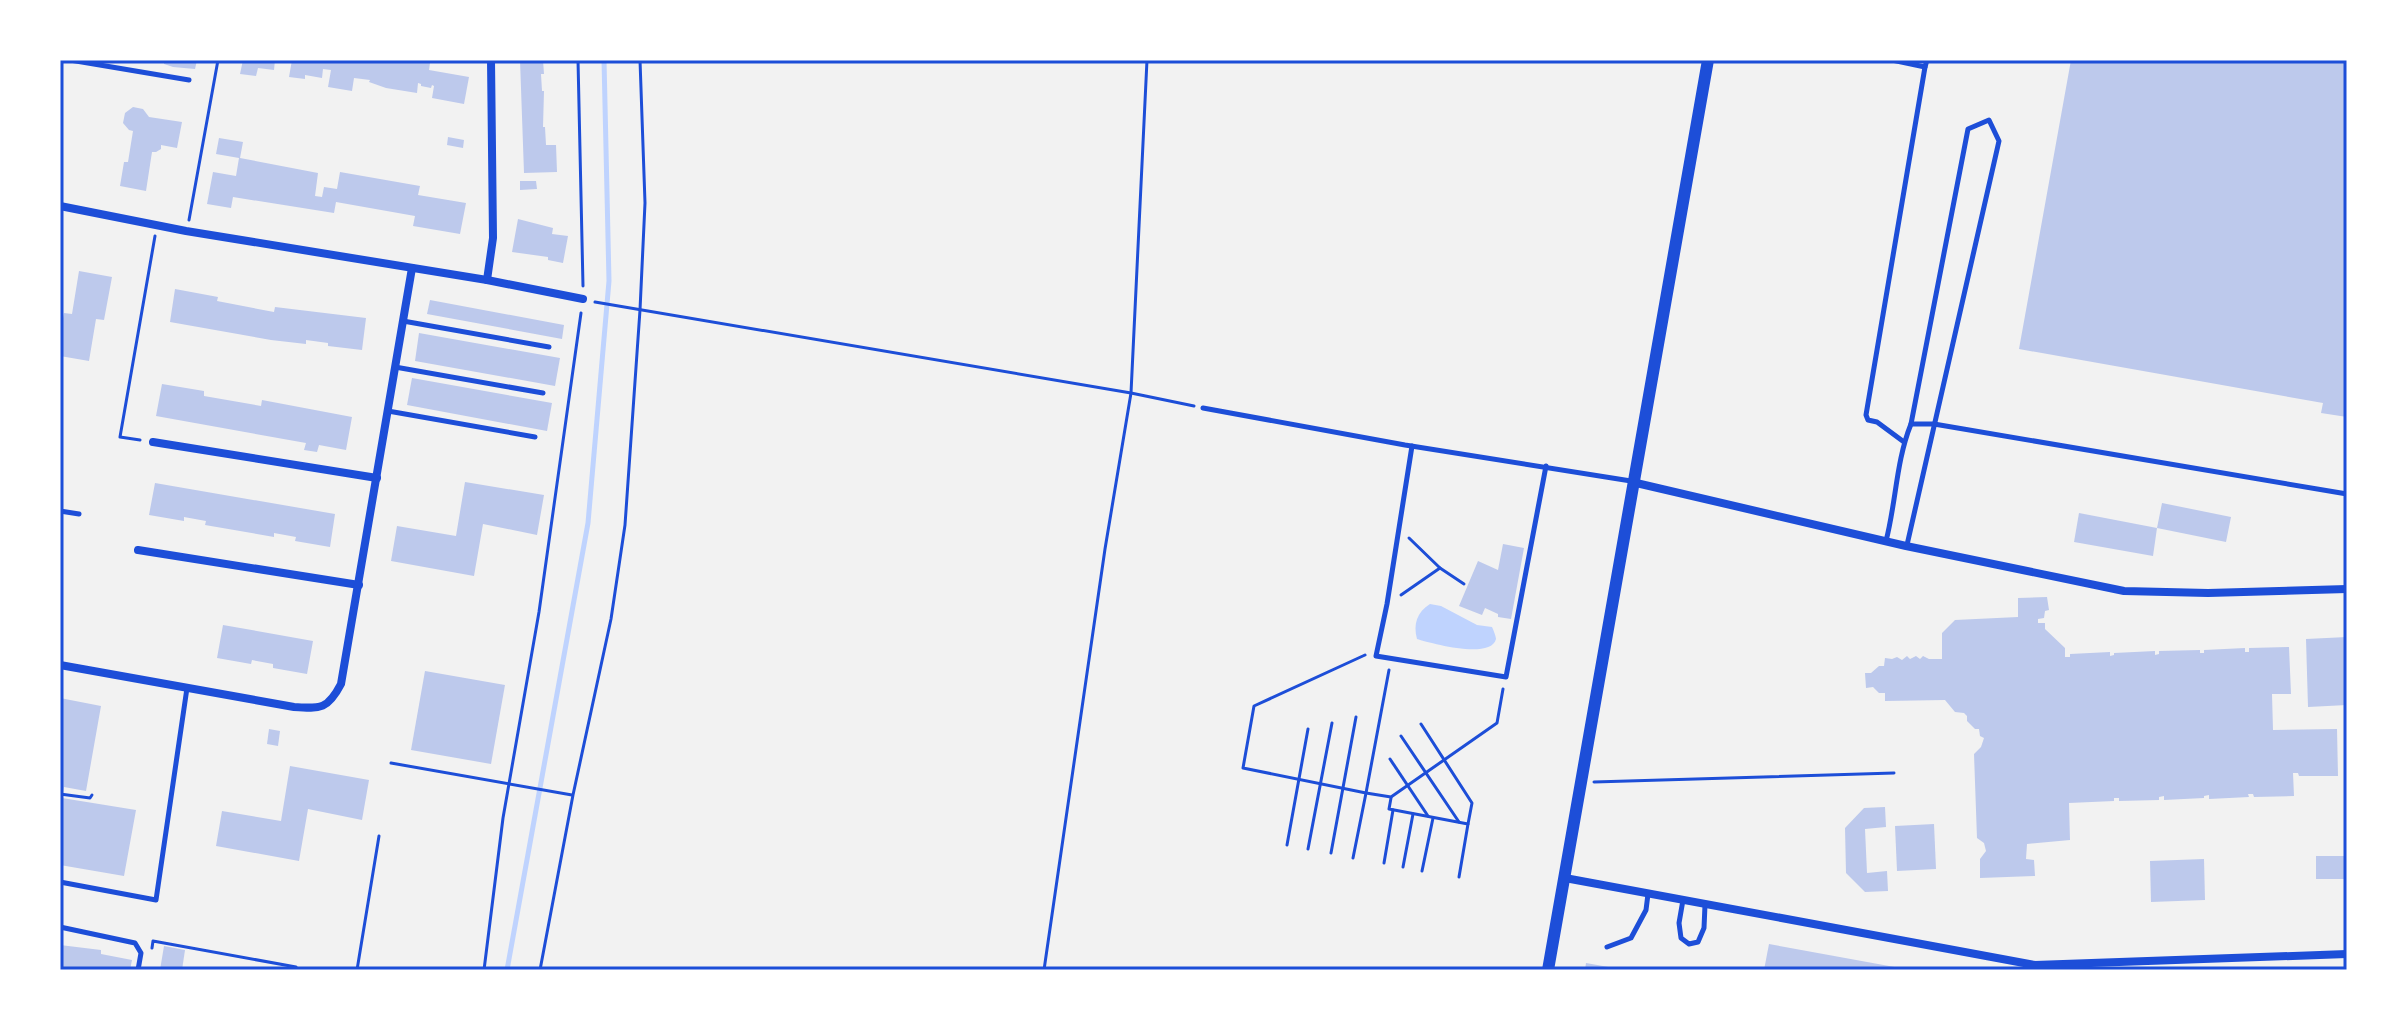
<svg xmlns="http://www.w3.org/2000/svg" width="2407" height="1030" font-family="Manrope,sans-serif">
<rect width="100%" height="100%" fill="#f2f2f2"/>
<path fill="#bfd3fe" d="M1430 604 1441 606 1477 625 1492 627C1493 629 1496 636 1496 639 1491 660 1430 643 1417 639 1413 624 1417 612 1430 604Z"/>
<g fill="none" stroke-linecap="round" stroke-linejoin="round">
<polyline stroke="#bfd3fe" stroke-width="5" points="507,970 588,523 609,281 604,60"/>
</g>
<g fill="#bdc9ec">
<polygon points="164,60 197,60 195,69 173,67 164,64"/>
<polygon points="243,60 275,60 274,70 258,68 256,76 240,74"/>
<polygon points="292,60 414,60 430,63 429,70 469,77 464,104 432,98 434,86 432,85 431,88 421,86 421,84 418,83 417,93 386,88 369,82 370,80 354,78 352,91 328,87 331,70 323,69 322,78 305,75 305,79 289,77"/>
<polygon points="520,60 543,60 544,74 541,74 542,91 544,91 543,127 545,127 546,145 556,145 557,172 524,173"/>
<polygon points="2071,60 2347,60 2347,417 2321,413 2323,403 2019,349"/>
<polygon points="133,107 143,109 149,117 182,122 177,148 161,145 161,149 156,152 152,152 146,191 120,186 124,162 128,162 133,131 129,130 123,123 125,113"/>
<polygon points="448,137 464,140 463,148 447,145"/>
<polygon points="219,138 243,142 240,158 318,173 315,196 322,197 324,187 337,189 340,172 420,186 418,195 466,203 460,234 413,226 415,216 336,202 334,213 233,197 231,208 207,204 213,172 236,176 239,158 216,154"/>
<polygon points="520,181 536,181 537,189 520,190"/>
<polygon points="518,219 553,228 552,234 568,236 563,263 548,260 548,257 512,252"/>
<polygon points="79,271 112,277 104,320 96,319 89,361 60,356 60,334 64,313 72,314"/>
<polygon points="175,289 218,297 217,301 274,312 275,307 366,318 362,350 328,346 328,343 306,340 306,344 271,340 170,322"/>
<polygon points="430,300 564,325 562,339 427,314"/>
<polygon points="419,333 560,358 555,386 415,361"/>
<polygon points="412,378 552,403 547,431 407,405"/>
<polygon points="162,384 204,391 204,396 261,406 262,400 352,417 346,450 319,445 317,452 304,450 306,443 156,416"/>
<polygon points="465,482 544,495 537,535 483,524 474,576 391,561 397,526 456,536"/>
<polygon points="155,483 335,514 330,547 295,541 296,537 274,533 274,537 205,525 206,521 184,517 184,521 149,515"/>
<polygon points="2162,503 2231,517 2226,542 2157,528"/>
<polygon points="2079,513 2157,528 2153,556 2074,542"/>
<polygon points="1503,544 1524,548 1511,619 1498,617 1498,614 1485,608 1482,615 1459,606 1478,561 1498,570"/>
<polygon points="2047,597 2049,610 2045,611 2044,618 2038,619 2038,623 2045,623 2045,629 2065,648 2065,657 2070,657 2070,654 2110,652 2110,656 2114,655 2114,653 2155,651 2155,655 2159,654 2159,651 2200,650 2200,653 2204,653 2204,650 2245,648 2245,652 2249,652 2249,648 2289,647 2291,694 2272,694 2273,730 2337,729 2338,776 2299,776 2298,773 2293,773 2294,796 2254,797 2253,794 2248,794 2249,797 2209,799 2209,795 2204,796 2204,798 2164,800 2164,796 2159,797 2159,800 2119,801 2119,798 2114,798 2114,801 2069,803 2070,840 2027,844 2026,859 2034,860 2035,876 1980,878 1980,859 1986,851 1984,843 1977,838 1974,754 1981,747 1984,738 1980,736 1979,729 1975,729 1967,721 1967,716 1964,713 1955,712 1945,700 1885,701 1885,693 1879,693 1873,687 1866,688 1865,673 1871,673 1879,666 1884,666 1885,658 1892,659 1897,657 1902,660 1907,656 1910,659 1916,656 1920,659 1923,656 1929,659 1942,659 1942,633 1955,620 2018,617 2018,598"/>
<polygon points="223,625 313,641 307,674 273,668 273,664 252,660 251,664 217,658"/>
<polygon points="2347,637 2347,705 2308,707 2306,639"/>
<polygon points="425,671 505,685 491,764 411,750"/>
<polygon points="60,698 101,706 86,791 64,787 62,798 136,810 124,876 60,865"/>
<polygon points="269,729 280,731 278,746 267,744"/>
<polygon points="290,766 369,780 362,820 308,809 299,861 216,846 222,811 281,821"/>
<polygon points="1885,807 1886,827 1865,829 1867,873 1887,871 1888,891 1865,892 1846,873 1845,828 1864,808"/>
<polygon points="1934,824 1936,869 1897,871 1895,826"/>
<rect x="2316" y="856" width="31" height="23"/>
<polygon points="2204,859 2205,900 2151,902 2150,861"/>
<polygon points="1769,944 1900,968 1900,970 1764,970"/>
<polygon points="60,945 101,950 101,954 132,960 130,970 60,970"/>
<polygon points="164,946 185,950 182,970 160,970"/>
<polygon points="1586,963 1614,968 1614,970 1585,970"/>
</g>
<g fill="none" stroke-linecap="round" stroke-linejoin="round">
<g stroke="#1d4ed8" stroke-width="3">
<polyline points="578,60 583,286"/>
<polyline points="189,220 218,60"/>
<polyline points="595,302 1131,393 1194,406"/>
<polyline points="140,440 120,437 155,236"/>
<polyline points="1409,538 1440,568"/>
<polyline points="1401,595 1440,568 1464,584"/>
<polyline points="1365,655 1254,706 1243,768 1366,793 1389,670"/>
<polyline points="1401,736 1459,822"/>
<polyline points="1390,759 1428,816"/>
<polyline points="391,763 572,795"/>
<polyline points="1594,782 1894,773"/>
<polyline points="60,794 90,798 92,795"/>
<polyline points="1391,798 1389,809 1468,824 1472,803 1421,724"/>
<polyline points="1287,845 1308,729"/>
<polyline points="1308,849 1332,723"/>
<polyline points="1331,853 1356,717"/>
<polyline points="1353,858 1366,793 1391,797 1497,723 1503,689"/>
<polyline points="1384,863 1393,810"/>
<polyline points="1403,867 1413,814"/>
<polyline points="1422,871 1433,818"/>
<polyline points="1459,877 1468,824"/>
<polyline points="152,948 153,941 296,967 298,970"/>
<polyline points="357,970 379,836"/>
<polyline points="404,970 405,969"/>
<polyline points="484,970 503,818 539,612 581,313"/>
<polyline points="540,970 573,795 611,619 625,525 640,310 645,203 640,60"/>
<polyline points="1044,970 1105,549 1131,393 1147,60"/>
</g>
<g stroke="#1d4ed8" stroke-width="5">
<polyline points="70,60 189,80"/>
<polyline points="1892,60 1925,67 1927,60"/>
<polyline points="403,321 549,347"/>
<polyline points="395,367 543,393"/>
<polyline points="1203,408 1405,445 1631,481"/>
<polyline points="388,411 535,437"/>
<polyline points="1911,424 1934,424 2347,494"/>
<polyline points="1904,442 1877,422 1868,420 1866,415 1925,67"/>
<polyline points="1412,446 1387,604 1376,656 1506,677 1546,466"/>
<polyline points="60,511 79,514"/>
<path d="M1886 541C1896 503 1896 461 1911 424L1968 129 1989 120 1999 141 1907 545"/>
<polyline points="60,882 156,900 187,688"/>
<polyline points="1683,900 1679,923 1681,938 1689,944 1698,942 1704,928 1705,905"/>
<polyline points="60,927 135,943 141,953 138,970"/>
<polyline points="1607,947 1631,938 1646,910 1648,894"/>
</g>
<g stroke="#1d4ed8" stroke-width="8">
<polyline points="60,206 186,231 487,280 583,299"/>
<polyline points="487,280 493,238 491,60"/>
<polyline points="153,442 377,478"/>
<polyline points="1632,482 1906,546 2124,591 2208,593 2347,589"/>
<polyline points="138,550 359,585"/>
<path d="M60 665 294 707C321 709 328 709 341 684L412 268"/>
<polyline points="1565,878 2035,965 2347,954"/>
</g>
<polyline stroke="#1d4ed8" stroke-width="12" points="1548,970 1708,60"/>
</g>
<rect width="2407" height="1030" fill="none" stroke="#ffffff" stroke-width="124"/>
<rect x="62" y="62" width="2283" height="906" fill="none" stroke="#1d4ed8" stroke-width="3"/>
</svg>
